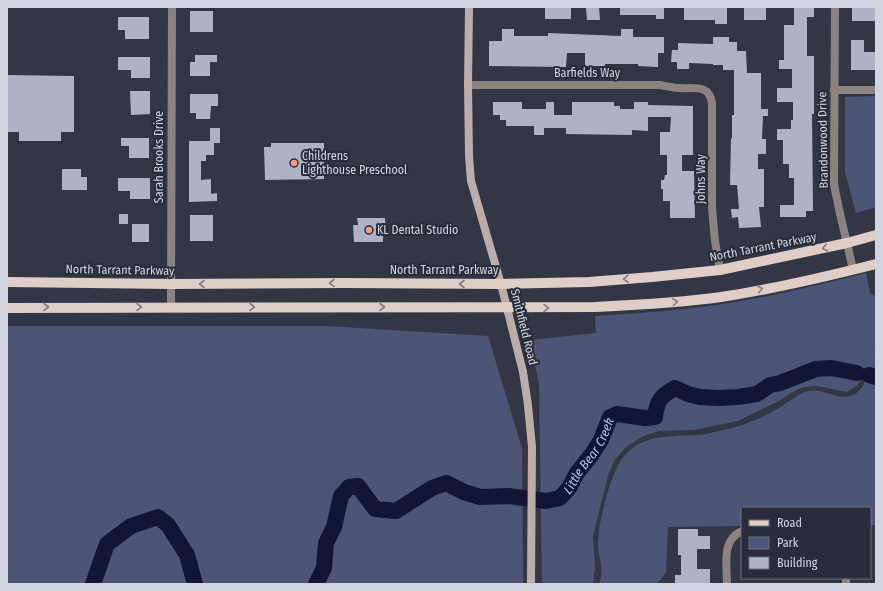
<svg xmlns="http://www.w3.org/2000/svg" width="883" height="591" font-family="'Fira Sans Condensed',sans-serif">
<rect width="100%" height="100%" fill="#323645"/>
<g fill="#4c5575">
<polygon points="876,96 876,207 856,213 845,172 845,97"/>
<path d="M866 273 870 293 876 297V348H873L876 349V525H870V508H742V526L668 527 666 572 657 584H599C605 568 598 558 598 543 598 523 611 471 624 456 645 431 677 438 706 434 712 433 717 431 723 430 743 426 762 418 779 408 789 402 798 394 808 391 826 387 841 405 858 392 862 388 864 385 865 379H861L858 385 847 392 816 386 804 387 798 389 777 402 738 421 694 430 659 431 643 436 626 447 614 461 608 476 593 536 595 567 593 584H542L539 384 530 340 596 333 595 316C646 313 697 309 747 300 787 293 827 283 866 273Z"/>
<polygon points="7,326 327,326 488,336 522,448 523,584 7,584"/>
</g>
<g fill="none" stroke-linecap="round" stroke-linejoin="round">
<g stroke="#111634" stroke-width="16">
<polyline points="869,375 876,377"/>
<polyline points="93,584 107,544 131,526 158,517 168,525 187,555 195,584"/>
<path id="s1" d="M316 584 324 568 326 543 334 527 341 496 349 487 358 486 375 509 396 511 432 488 446 483 464 492 480 497 508 496 546 501 560 498 569 488 577 473 592 454 601 440 610 417 617 414 645 418 655 417C657 400 661 396 675 388L688 394 700 397 718 398 738 397 757 394 770 385 780 383 816 369 831 368 857 373"/>
</g>
</g>
<g fill="#adb3c5">
<rect x="545" y="7" width="26" height="12"/>
<polygon points="586,7 599,7 600,20 587,20"/>
<polygon points="620,7 664,7 664,19 656,19 656,15 620,15"/>
<polygon points="684,7 727,7 727,24 715,24 715,20 684,20"/>
<rect x="744" y="7" width="22" height="13"/>
<polygon points="794,7 814,7 814,17 807,17 807,56 814,56 814,114 812,114 813,211 806,211 806,217 780,217 780,205 794,205 794,178 789,178 789,164 783,164 783,140 777,140 777,129 791,129 791,120 793,120 793,102 777,102 777,88 792,88 792,69 779,69 779,60 784,60 784,25 794,25"/>
<rect x="852" y="7" width="24" height="14"/>
<rect x="190" y="11" width="23" height="21"/>
<polygon points="118,17 149,17 149,39 125,39 125,30 118,30"/>
<polygon points="502,29 514,29 514,36 548,36 548,33 621,36 621,29 633,29 633,37 664,37 664,53 658,53 658,67 638,66 638,64 605,64 605,66 585,66 585,53 567,53 566,67 489,66 489,41 502,41"/>
<polygon points="713,37 729,37 729,42 737,42 737,51 746,51 747,73 761,73 761,109 768,109 768,116 763,116 762,139 766,139 766,154 758,154 758,169 764,169 764,207 759,207 761,227 739,228 738,217 732,218 731,209 739,209 737,185 730,185 731,138 732,139 732,115 734,115 734,70 723,70 723,65 713,65 713,64 689,63 689,69 677,69 677,62 671,62 672,50 678,50 678,43 713,44"/>
<polygon points="851,40 864,40 864,52 876,52 876,70 851,70"/>
<polygon points="195,55 217,55 217,62 210,62 210,76 190,76 190,62 195,62"/>
<polygon points="118,57 150,57 150,78 131,78 131,70 118,70"/>
<polygon points="7,75 74,76 74,132 61,132 61,141 19,141 19,132 7,132"/>
<polygon points="130,91 150,91 150,114 131,115"/>
<polygon points="190,94 218,94 218,106 211,106 210,119 196,119 196,113 190,113"/>
<polygon points="493,102 522,102 522,109 546,109 546,102 554,102 554,115 572,115 572,102 614,102 614,106 620,106 620,109 634,109 634,102 648,102 648,105 693,106 693,155 682,155 682,171 694,171 695,218 670,218 670,201 663,201 663,189 661,189 661,180 664,180 665,175 667,175 667,155 660,155 660,132 670,132 671,117 648,117 648,131 632,130 632,135 566,134 566,128 544,128 544,135 534,135 534,126 506,126 506,120 500,120 500,115 493,115"/>
<polygon points="210,128 220,128 220,143 214,143 214,155 206,155 206,161 201,161 201,180 211,179 211,194 217,193 217,201 189,202 189,141 210,141"/>
<polygon points="121,138 149,138 149,158 129,158 129,146 121,146"/>
<polygon points="271,143 324,143 324,179 265,180 264,147 271,147"/>
<polygon points="62,169 81,169 81,177 87,177 87,190 62,190"/>
<polygon points="118,178 150,178 150,199 130,199 130,191 118,191"/>
<rect x="119" y="214" width="9" height="10"/>
<rect x="190" y="215" width="23" height="26"/>
<polygon points="357,218 385,218 386,235 383,235 383,242 354,242 353,225 358,225"/>
<rect x="132" y="224" width="17" height="18"/>
<polygon points="678,529 698,529 698,536 710,536 710,549 697,549 697,569 710,569 710,583 675,583 675,575 681,575 681,555 678,555"/>
</g>
<g fill="none" stroke-linecap="round" stroke-linejoin="round">
<g stroke="#8c827f" stroke-width="8">
<path d="M835 7 834 184C839 213 847 241 853 270"/>
<path d="M468 85H660C666 86 673 88 679 88 695 89 710 84 712 104V208L715 241 720 270"/>
<polyline points="834,90 876,90"/>
<polyline points="171,307 172,7"/>
<path d="M727 584C727 565 721 540 742 531"/>
<polyline points="846,584 846,578"/>
</g>
<polyline stroke="#bcada8" stroke-width="8" points="469,7 468,85 469,156 471,181 501,284 523,372 528,405 532,447 531,584"/>
<g stroke="#e1cdc7" stroke-width="10">
<polyline points="7,282 171,284 343,283 501,284 589,282 652,277 720,270 847,243 876,235"/>
<path d="M7 308 594 307C636 305 679 303 721 297 773 289 825 277 876 264"/>
</g>
</g>
<defs><path id="oneway-chevron" d="M-2-3.5L2.5 0L-2 3.5" fill="none" stroke-width="1.6" stroke-linecap="round" stroke-linejoin="round"/></defs>
<g stroke="#847c81">
<use href="#oneway-chevron" transform="translate(825 248) rotate(168)"/>
<use href="#oneway-chevron" transform="translate(626 279) rotate(176)"/>
<use href="#oneway-chevron" transform="translate(332 283) rotate(180)"/>
<use href="#oneway-chevron" transform="translate(202 284) rotate(180)"/>
<use href="#oneway-chevron" transform="translate(462 284) rotate(-180)"/>
<use href="#oneway-chevron" transform="translate(760 289) rotate(-11)"/>
<use href="#oneway-chevron" transform="translate(675 302) rotate(-5)"/>
<use href="#oneway-chevron" transform="translate(46 307)"/>
<use href="#oneway-chevron" transform="translate(139 307)"/>
<use href="#oneway-chevron" transform="translate(252 307)"/>
<use href="#oneway-chevron" transform="translate(382 307)"/>
<use href="#oneway-chevron" transform="translate(546 308) rotate(-1)"/>
</g>
<g fill="#f39f84" stroke="#282c3b" stroke-width="1.5">
<circle cx="294" cy="163" r="4"/>
<circle cx="369" cy="230" r="4"/>
</g>
<g text-anchor="middle" stroke-width="4" stroke-linejoin="round" paint-order="stroke">
<g font-size="12" fill="#d2d5df" stroke="#282c3b">
<text x="587" y="77">Barfields Way</text>
<text transform="translate(823 140) rotate(-91)" y="4">Brandonwood Drive</text>
<text transform="translate(159 157) rotate(-90)" y="4">Sarah Brooks Drive</text>
<text transform="translate(701 179) rotate(-90)" y="4">Johns Way</text>
<text transform="translate(763 247) rotate(-11)" y="4">North Tarrant Parkway</text>
<text transform="translate(120 270) rotate(1)" y="4">North Tarrant Parkway</text>
<text x="444" y="274">North Tarrant Parkway</text>
<text transform="translate(524 327) rotate(76)" y="4">Smithfield Road</text>
</g>
<g font-size="12" fill="#d2d5df" stroke="#282c3b" text-anchor="start">
<text x="302" y="160">Childrens<tspan x="302" dy="14">Lighthouse Preschool</tspan></text>
<text x="377" y="234">KL Dental Studio</text>
</g>
<g font-size="13" font-style="italic" fill="#b7c5f5" stroke="#282c3b">
<text dy="5" stroke="none"><textPath href="#s1" startOffset="390">Little Bear Creek</textPath></text>
</g>
</g>
<rect width="883" height="591" fill="none" stroke="#d2d5df" stroke-width="16"/>
<rect x="741" y="507" width="130" height="72" fill="#282c3b" stroke="#6c707d"/>
<rect x="749" y="520" width="20" height="6" fill="#e1cdc7" stroke="#6c707d"/>
<text x="777" y="527" font-size="12" fill="#d2d5df">Road</text>
<rect x="749" y="537" width="20" height="12" fill="#4c5575" stroke="#6c707d"/>
<text x="777" y="547" font-size="12" fill="#d2d5df">Park</text>
<rect x="749" y="557" width="20" height="12" fill="#adb3c5" stroke="#6c707d"/>
<text x="777" y="567" font-size="12" fill="#d2d5df">Building</text>
</svg>
